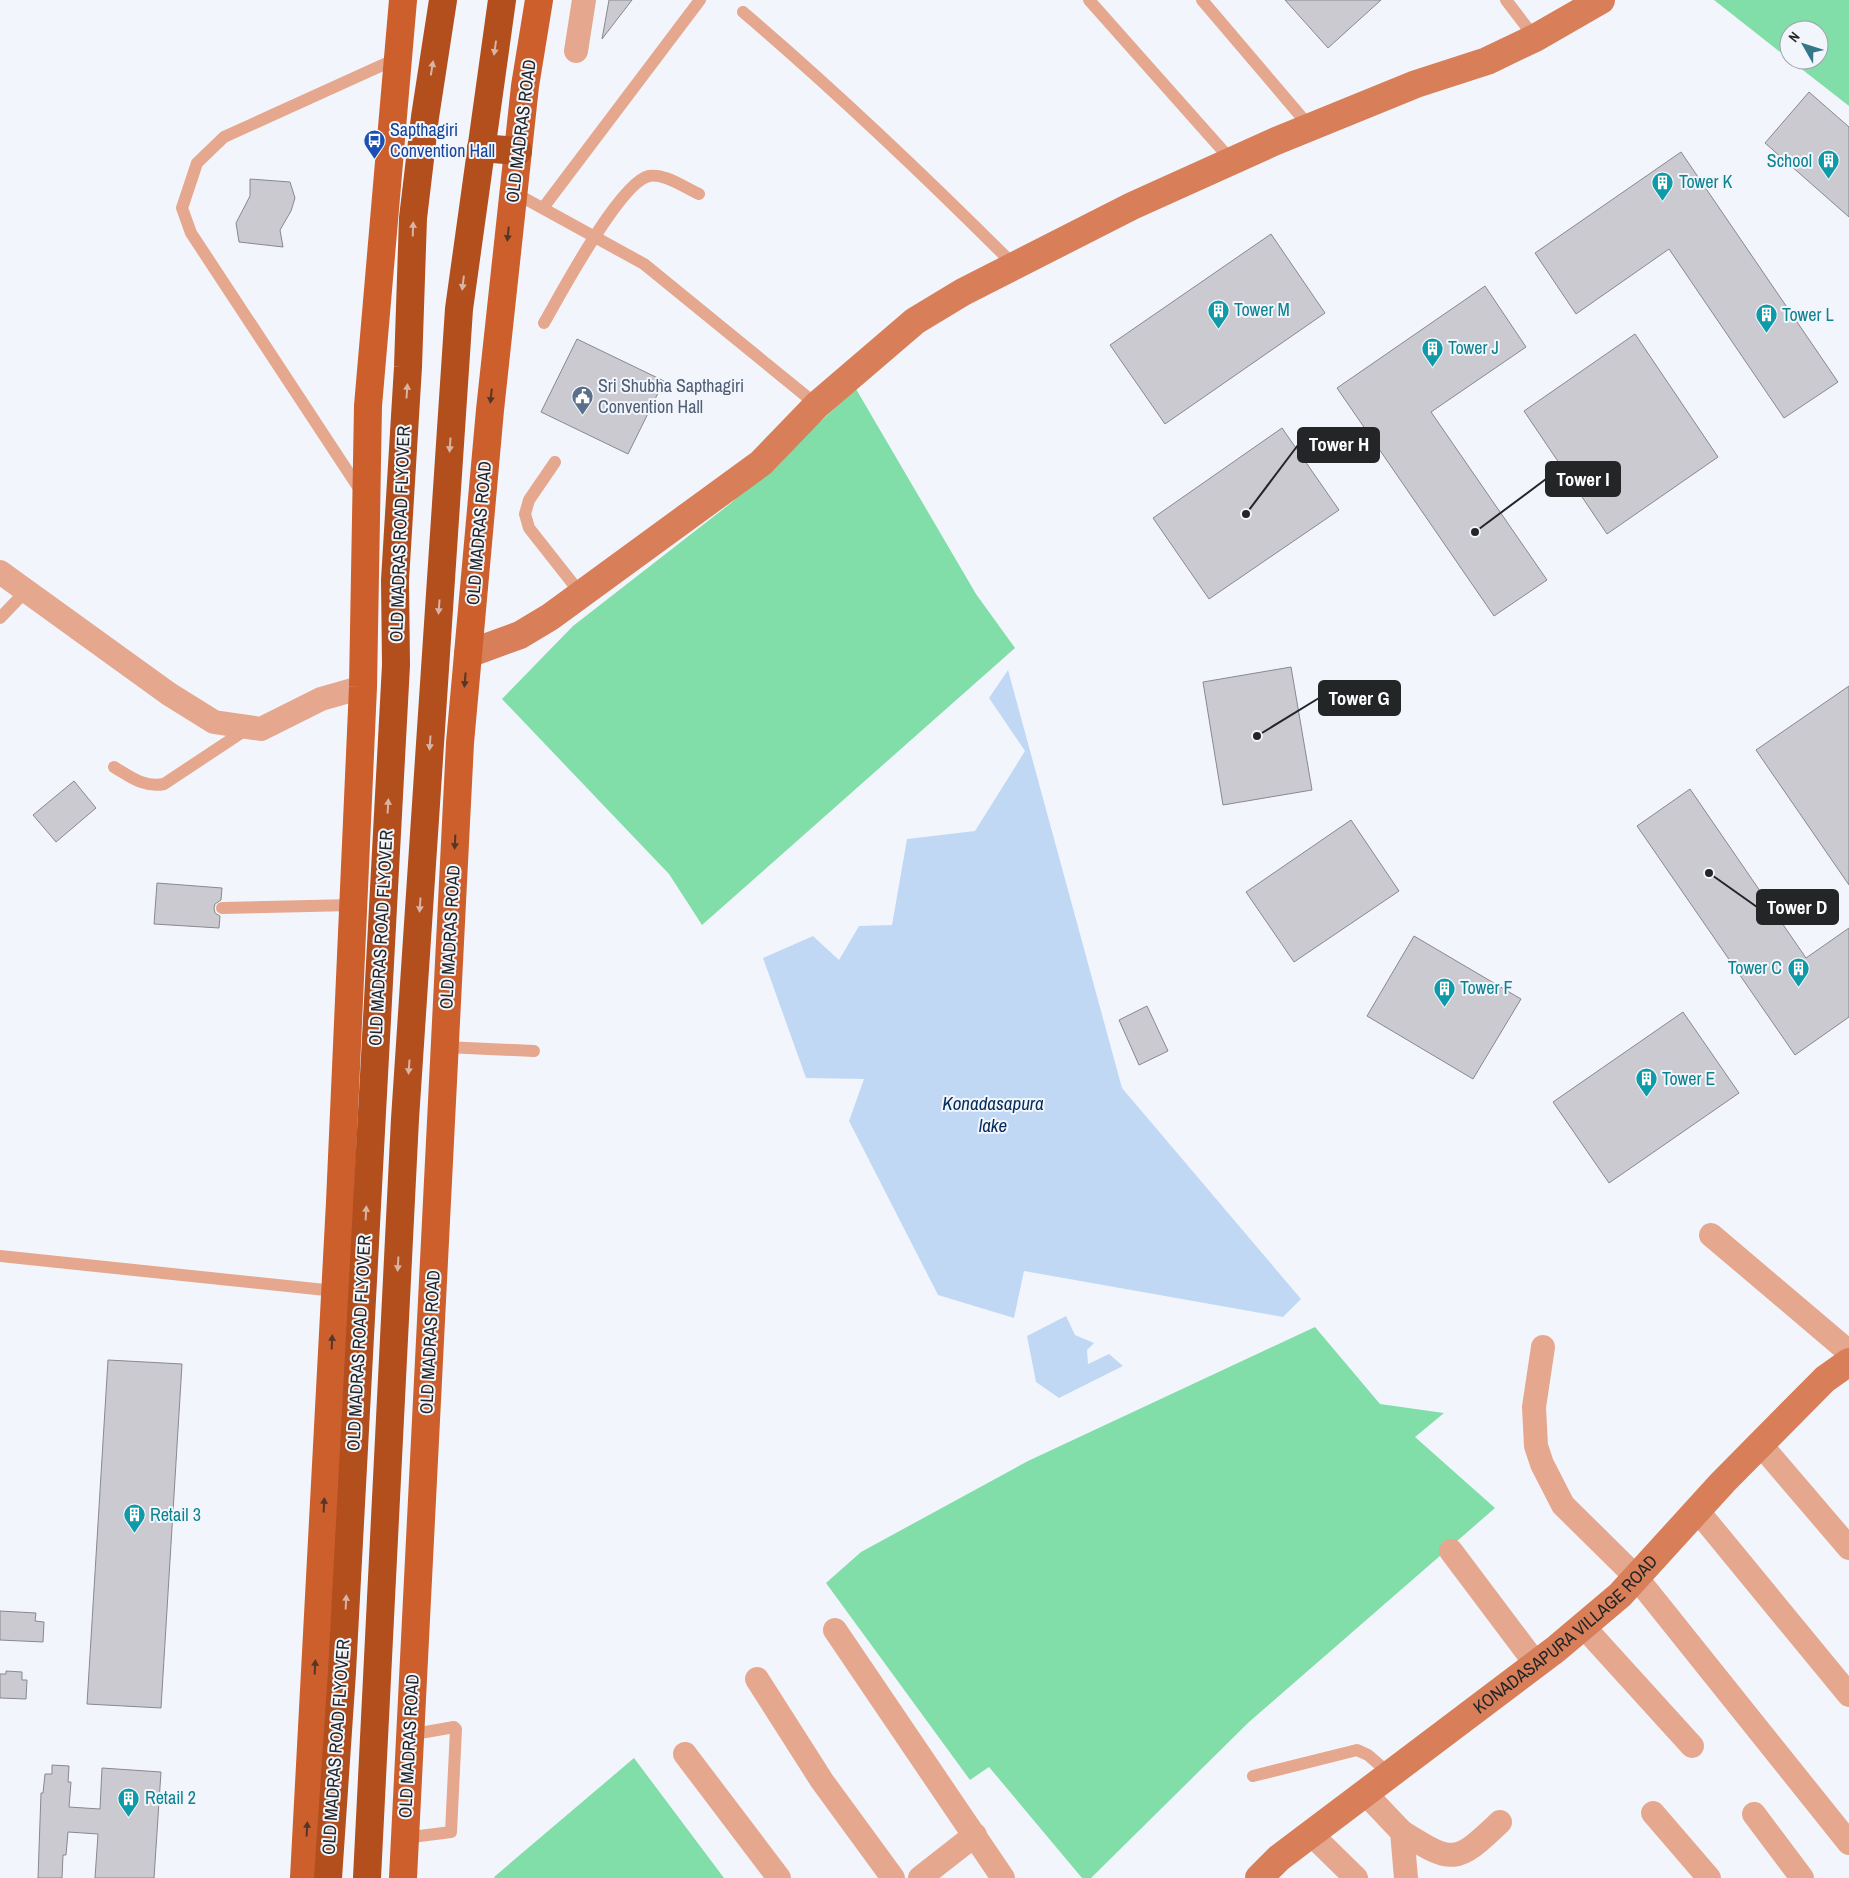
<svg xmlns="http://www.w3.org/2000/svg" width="1849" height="1878" font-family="'Archivo Narrow',sans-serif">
<rect width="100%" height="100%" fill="#f2f6fc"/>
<g fill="#81dea9">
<polygon points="1714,0 1849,0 1849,106 1790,60 1819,60 1819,30 1789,30 1789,59"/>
<polygon points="856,389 976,594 1015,648 702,925 669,874 502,699 573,626 731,503"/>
<polygon points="1315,1327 1380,1404 1444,1413 1415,1437 1495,1508 1249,1722 1091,1878 1082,1878 989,1767 970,1780 826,1583 861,1552 1028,1461"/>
<polygon points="634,1758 724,1878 495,1878 494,1877"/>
</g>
<g fill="#c1d8f5">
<polygon points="1008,670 1122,1088 1301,1299 1283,1317 1024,1271 1014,1318 938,1295 849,1121 864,1079 806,1078 763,958 813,936 839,960 859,926 892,925 907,839 975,831 1025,751 989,698"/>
<polygon points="1066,1316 1075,1335 1094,1343 1087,1350 1088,1364 1109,1354 1123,1366 1059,1398 1036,1382 1027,1336"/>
</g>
<g fill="#cbcad1" stroke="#88888e">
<polygon points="609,0 632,0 602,39"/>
<polygon points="1285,0 1381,0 1328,48"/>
<polygon points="1809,92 1849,127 1849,217 1765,143"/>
<polygon points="1681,152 1838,382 1784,418 1669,249 1576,314 1535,253"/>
<polygon points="250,179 290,182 295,198 291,211 280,230 283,247 239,242 236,223 250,196"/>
<polygon points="1271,234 1325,313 1165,424 1110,345"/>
<polygon points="1485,286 1526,347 1431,412 1547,580 1494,616 1337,388"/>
<polygon points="1635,334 1718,457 1607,534 1524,411"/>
<polygon points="577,339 664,381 628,454 541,412"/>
<polygon points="1282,428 1339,510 1209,599 1153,518"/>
<polygon points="1291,667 1312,790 1223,805 1203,682"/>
<polygon points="1849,686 1849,885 1756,750"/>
<polygon points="74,781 96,808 56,842 33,815"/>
<polygon points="1690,789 1806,958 1849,928 1849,1017 1795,1055 1637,826"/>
<polygon points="1351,820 1399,891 1294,962 1246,892"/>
<polygon points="157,883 222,888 221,900 215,904 214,908 215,913 220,916 219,928 154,924"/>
<polygon points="1414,936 1521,999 1473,1079 1367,1016"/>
<polygon points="1147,1006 1168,1051 1139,1065 1119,1020"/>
<polygon points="1683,1012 1739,1093 1609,1183 1553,1102"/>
<polygon points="108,1360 182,1364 161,1708 87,1704"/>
<polygon points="0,1611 36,1613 35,1621 44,1622 43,1642 0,1640"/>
<polygon points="6,1671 22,1672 22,1680 27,1680 26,1699 0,1698 0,1674 6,1674"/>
<polygon points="52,1765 69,1766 68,1782 71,1782 69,1807 100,1809 102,1768 161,1772 154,1878 95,1878 98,1834 68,1832 66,1855 63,1855 62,1878 38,1878 41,1793 43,1793 45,1774 52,1774"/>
</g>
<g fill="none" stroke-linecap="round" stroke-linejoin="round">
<g stroke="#e5a78e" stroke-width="12">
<polyline points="1089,0 1232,161"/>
<polyline points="1202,0 1310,127"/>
<polyline points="1506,0 1535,38"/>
<path d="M743 12C838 93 927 178 1015 266"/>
<polyline points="513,192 644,264 817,405"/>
<polyline points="543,208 700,0"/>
<path d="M544 323C560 295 620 182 649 176 665 173 685 188 699 194"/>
<polyline points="555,462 529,500 525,514 529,528 581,594"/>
<polyline points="362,493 191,233 182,208 197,163 224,137 398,58"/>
<polyline points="0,618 26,591"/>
<path d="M114 767C131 777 144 788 164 784L247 729"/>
<polyline points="222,908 353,905"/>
<polyline points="445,1047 534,1051"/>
<polyline points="0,1256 335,1291"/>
<polyline points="1253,1776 1357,1750 1368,1755 1390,1774"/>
<polyline points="404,1838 451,1832 456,1729 454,1727 409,1735"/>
</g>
<g stroke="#e5a78e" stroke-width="24">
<polyline points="576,51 584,0"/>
<polyline points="0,572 169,694 214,722 261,729 321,699 363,687"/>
<polyline points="1711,1235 1849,1352"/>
<polyline points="1543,1347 1534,1407 1536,1446 1542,1464 1563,1505 1636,1577 1849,1843"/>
<polyline points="1760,1444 1849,1548"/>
<polyline points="1697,1510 1849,1695"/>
<polyline points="1451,1551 1536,1664"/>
<polyline points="1583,1626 1692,1746"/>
<polyline points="835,1630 1003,1878"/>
<polyline points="757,1679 822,1781 893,1878"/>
<polyline points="685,1754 779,1878"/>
<polyline points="1365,1793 1402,1832 1406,1878"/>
<polyline points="1653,1813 1709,1878"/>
<polyline points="1754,1814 1802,1878"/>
<path d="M1402 1832C1453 1864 1456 1864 1500 1822"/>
<polyline points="1311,1834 1356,1878"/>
<polyline points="920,1878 975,1835"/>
</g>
<g stroke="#d87f59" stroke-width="28">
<polyline points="468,654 520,635 550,617 639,552 761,463 817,405 915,321 963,292 1132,206 1276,141 1416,84 1487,61 1535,38 1601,0"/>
<path id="s1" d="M1259 1878 1279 1858 1556 1649 1620 1595 1723 1482 1825 1379 1849 1362"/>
</g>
<g stroke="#cc5f2c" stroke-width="28">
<polyline points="304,1878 340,1202 363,687 368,406 403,0"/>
<polyline points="403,1878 460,743 490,410 525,86 539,0"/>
</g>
<g stroke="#b34e1d" stroke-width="28">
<polyline points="481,148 518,151"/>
<polyline points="328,1878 342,1672 396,665 395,580 408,367 413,218 425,117 443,0"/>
<polyline points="367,1878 405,1119 459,309 502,0"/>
</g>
</g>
<defs><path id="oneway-solid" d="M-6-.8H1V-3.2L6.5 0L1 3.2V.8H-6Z" transform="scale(1.25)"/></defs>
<g fill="#d9b3a3">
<use href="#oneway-solid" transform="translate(495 48) rotate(98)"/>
<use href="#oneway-solid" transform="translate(432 68) rotate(-81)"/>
<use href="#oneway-solid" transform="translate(413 229) rotate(-88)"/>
<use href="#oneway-solid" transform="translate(463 283) rotate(97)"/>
<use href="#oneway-solid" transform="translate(407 391) rotate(-86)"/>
<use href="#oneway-solid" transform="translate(450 445) rotate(94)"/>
<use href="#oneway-solid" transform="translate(439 607) rotate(94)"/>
<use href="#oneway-solid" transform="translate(430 743) rotate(94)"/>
<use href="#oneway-solid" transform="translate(388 806) rotate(-87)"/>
<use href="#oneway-solid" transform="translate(420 905) rotate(94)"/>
<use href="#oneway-solid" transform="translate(409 1067) rotate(94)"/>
<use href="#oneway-solid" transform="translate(366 1213) rotate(-87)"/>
<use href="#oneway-solid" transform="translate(398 1264) rotate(93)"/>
<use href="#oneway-solid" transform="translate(346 1602) rotate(-87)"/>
</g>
<g fill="#563628">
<use href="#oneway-solid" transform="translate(508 234) rotate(96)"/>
<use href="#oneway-solid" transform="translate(491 396) rotate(96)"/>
<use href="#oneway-solid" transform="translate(465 680) rotate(95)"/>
<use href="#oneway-solid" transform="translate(455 842) rotate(93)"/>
<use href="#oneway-solid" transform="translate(332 1342) rotate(-87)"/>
<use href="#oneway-solid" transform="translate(324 1505) rotate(-87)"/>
<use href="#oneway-solid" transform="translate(315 1667) rotate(-87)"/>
<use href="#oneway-solid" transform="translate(307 1829) rotate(-87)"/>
</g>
<defs>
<symbol id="bus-pin" viewBox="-11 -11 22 30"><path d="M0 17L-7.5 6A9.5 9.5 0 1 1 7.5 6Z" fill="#1a4fb4" stroke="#f2f6fc"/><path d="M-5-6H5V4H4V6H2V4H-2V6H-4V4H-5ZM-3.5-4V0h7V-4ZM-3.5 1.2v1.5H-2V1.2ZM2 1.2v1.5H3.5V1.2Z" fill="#fff"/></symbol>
<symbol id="building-pin" viewBox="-11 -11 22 30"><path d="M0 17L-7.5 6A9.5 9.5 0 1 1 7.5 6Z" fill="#0f9aa8" stroke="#f2f6fc"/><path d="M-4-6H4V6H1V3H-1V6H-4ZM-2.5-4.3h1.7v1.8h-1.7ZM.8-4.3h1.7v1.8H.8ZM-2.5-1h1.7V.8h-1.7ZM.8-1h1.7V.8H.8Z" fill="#fff"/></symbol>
<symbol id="civic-pin" viewBox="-11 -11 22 30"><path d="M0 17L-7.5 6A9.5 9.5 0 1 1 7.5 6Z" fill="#5c6f8a" stroke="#f2f6fc"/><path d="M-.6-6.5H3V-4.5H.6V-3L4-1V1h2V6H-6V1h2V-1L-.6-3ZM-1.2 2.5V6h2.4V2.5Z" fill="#fff"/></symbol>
</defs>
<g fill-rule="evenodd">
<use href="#bus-pin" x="362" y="128" width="25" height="34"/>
<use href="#building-pin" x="1816" y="148" width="25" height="34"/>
<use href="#building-pin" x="1650" y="170" width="25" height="34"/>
<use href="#building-pin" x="1206" y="298" width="25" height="34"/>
<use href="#building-pin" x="1754" y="302" width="25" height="34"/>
<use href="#building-pin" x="1420" y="336" width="25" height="34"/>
<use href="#civic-pin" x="570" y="384" width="25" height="34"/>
<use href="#building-pin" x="1786" y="956" width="25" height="34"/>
<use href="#building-pin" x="1432" y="976" width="25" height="34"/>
<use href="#building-pin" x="1634" y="1066" width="25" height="34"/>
<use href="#building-pin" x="122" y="1502" width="25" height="34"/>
<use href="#building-pin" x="116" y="1786" width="25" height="34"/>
</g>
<g text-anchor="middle" stroke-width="4" stroke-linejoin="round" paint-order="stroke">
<g font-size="18" fill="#164399" stroke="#f2f6fc" text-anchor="start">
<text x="390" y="136">Sapthagiri<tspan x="390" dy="21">Convention Hall</tspan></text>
</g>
<g font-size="18" fill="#232527" stroke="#f2f6fc">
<text transform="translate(521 131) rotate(-83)" y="6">OLD MADRAS ROAD</text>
<text transform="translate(479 533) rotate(-85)" y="6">OLD MADRAS ROAD</text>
<text transform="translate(400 534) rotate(-88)" y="6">OLD MADRAS ROAD FLYOVER</text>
<text transform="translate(450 937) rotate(-87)" y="6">OLD MADRAS ROAD</text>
<text transform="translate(381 938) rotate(-87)" y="6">OLD MADRAS ROAD FLYOVER</text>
<text transform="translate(430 1342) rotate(-87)" y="6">OLD MADRAS ROAD</text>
<text transform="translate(359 1343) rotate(-87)" y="6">OLD MADRAS ROAD FLYOVER</text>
<text dy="6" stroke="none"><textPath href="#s1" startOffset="392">KONADASAPURA VILLAGE ROAD</textPath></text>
<text transform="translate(409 1746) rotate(-87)" y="6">OLD MADRAS ROAD</text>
<text transform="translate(336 1747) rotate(-86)" y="6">OLD MADRAS ROAD FLYOVER</text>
</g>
<g font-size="18" fill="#0d838f" stroke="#f2f6fc" text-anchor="start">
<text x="1812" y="167" text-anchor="end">School</text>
<text x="1679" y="188">Tower K</text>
<text x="1234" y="316">Tower M</text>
<text x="1782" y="321">Tower L</text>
<text x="1448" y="354">Tower J</text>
<text x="1782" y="974" text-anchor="end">Tower C</text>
<text x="1460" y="994">Tower F</text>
<text x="1662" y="1085">Tower E</text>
<text x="150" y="1521">Retail 3</text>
<text x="145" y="1804">Retail 2</text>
</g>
<g font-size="18" fill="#4e5e75" stroke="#f2f6fc" text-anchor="start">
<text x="598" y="392">Sri Shubha Sapthagiri<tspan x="598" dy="21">Convention Hall</tspan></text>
</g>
<g font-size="19" font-style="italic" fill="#062e5a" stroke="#f2f6fc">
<text x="993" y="1110">Konadasapura<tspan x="993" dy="22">lake</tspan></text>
</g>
</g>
<path fill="none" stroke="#232527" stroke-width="2" d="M1246 514L1298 445M1475 532L1546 479M1257 736L1319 698M1709 873L1757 907"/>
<g fill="#232527" stroke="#f2f6fc" stroke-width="2">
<circle cx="1246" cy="514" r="5"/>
<circle cx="1475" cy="532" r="5"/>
<circle cx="1257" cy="736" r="5"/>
<circle cx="1709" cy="873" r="5"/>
</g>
<g fill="#232527" stroke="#232527" stroke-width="2">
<rect x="1298" y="428" width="81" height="34" rx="5"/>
<rect x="1546" y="462" width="74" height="34" rx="5"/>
<rect x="1319" y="681" width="81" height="34" rx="5"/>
<rect x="1757" y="890" width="81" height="34" rx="5"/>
</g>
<g font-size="19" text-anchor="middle" font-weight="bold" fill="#fff">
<text x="1339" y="451">Tower H</text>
<text x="1583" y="486">Tower I</text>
<text x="1359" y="705">Tower G</text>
<text x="1797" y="914">Tower D</text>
</g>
<g transform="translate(1804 45) rotate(309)"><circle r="24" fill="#f2f6fc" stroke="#9fa2a7"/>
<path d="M0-4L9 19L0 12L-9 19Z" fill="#357689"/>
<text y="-8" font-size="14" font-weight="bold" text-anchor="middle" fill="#232527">N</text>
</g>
</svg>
